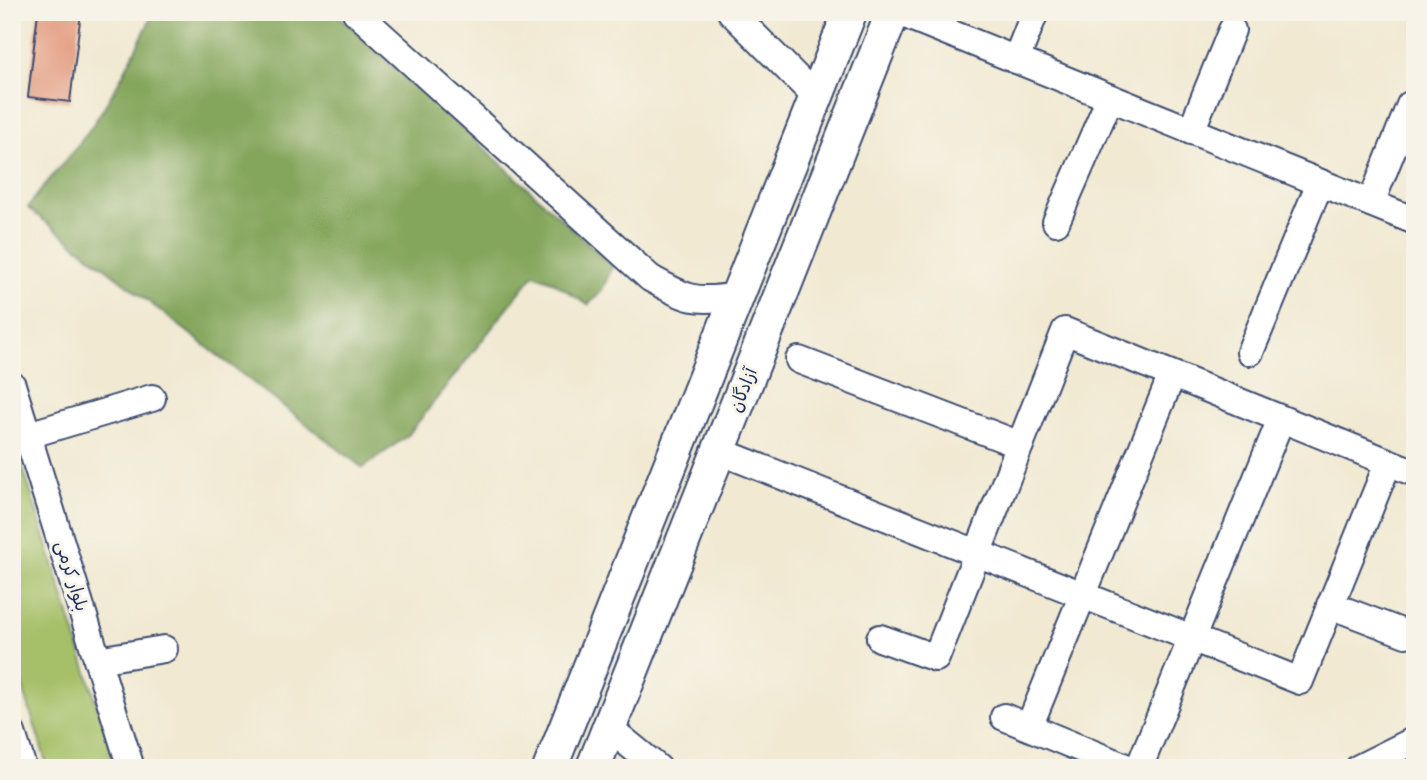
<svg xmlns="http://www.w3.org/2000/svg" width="1427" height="780" font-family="Pangolin,'Playpen Sans Arabic',sans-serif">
<rect width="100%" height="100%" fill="#f7f3e8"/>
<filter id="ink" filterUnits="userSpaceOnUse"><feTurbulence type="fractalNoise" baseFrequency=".0143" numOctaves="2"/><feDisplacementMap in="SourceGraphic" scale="14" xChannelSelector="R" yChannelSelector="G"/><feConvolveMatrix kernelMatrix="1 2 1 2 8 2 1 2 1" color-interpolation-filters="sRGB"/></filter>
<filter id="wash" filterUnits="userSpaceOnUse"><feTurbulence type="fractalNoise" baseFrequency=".00686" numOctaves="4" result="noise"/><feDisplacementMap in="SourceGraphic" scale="28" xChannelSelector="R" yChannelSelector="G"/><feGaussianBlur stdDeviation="1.57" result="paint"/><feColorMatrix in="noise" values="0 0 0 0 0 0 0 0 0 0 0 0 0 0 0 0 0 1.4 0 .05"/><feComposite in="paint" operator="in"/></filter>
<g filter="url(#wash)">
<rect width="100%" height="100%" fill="#f1e9d2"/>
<polygon fill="#a5c067" stroke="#607862" stroke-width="2" points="12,433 117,768 48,768 12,652"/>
<path fill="#84a65c" stroke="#506a5d" stroke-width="2" d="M154 12H335L613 266 601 292 588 305 552 281 534 274 408 435 363 468 28 208C45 182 67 161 85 136 113 98 133 55 154 12Z"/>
<g id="blocks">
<polygon fill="#e49e83" points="38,12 81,12 70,102 28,97"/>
</g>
</g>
<g filter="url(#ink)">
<use href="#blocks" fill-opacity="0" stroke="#3b4b6f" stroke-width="2"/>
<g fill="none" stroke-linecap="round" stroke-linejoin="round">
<defs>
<g id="minor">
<path d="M356 12 650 278C688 299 693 303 737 296"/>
<polyline points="731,12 816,97"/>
<polyline points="898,12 1415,221"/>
<polyline points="1016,60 1035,12"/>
<polyline points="1191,131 1232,30"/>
<polyline points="1371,203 1410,105"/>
<polyline points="1056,222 1110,98"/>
<polyline points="1250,352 1320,183"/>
<polyline points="799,360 1020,445"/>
<polyline points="12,385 131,768"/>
<polyline points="28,435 152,398"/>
<polyline points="719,451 1300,681 1388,463"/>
<polyline points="1330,605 1406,634 1415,629"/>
<polyline points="880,638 936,658 1065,331 1415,473"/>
<polyline points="97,660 164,649"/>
<polyline points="1004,717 1128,768"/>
<polyline points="1029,727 1172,375"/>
<polyline points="609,728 658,768"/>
<polyline points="12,733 23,768"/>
<polyline points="1139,768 1281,419"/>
<polyline points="1359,768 1415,740"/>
</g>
<g id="major">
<polyline points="550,768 850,12"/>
<polyline points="593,768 893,12"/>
</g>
</defs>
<use href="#minor" stroke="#3b4b6f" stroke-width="30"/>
<use href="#major" stroke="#3b4b6f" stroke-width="37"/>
<use href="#minor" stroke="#fff" stroke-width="26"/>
<use href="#major" stroke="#fff" stroke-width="33"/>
</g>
</g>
<g text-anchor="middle" stroke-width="6" stroke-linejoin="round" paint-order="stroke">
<g font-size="18" fill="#1b2f5e" stroke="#f7f3e8">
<text transform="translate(743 390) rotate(-68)" y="6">آزادگان</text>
<text transform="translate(72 576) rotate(73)" y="6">بلوار کرمی</text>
</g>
</g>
<rect width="1427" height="780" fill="none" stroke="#f7f3e8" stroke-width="42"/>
</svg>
